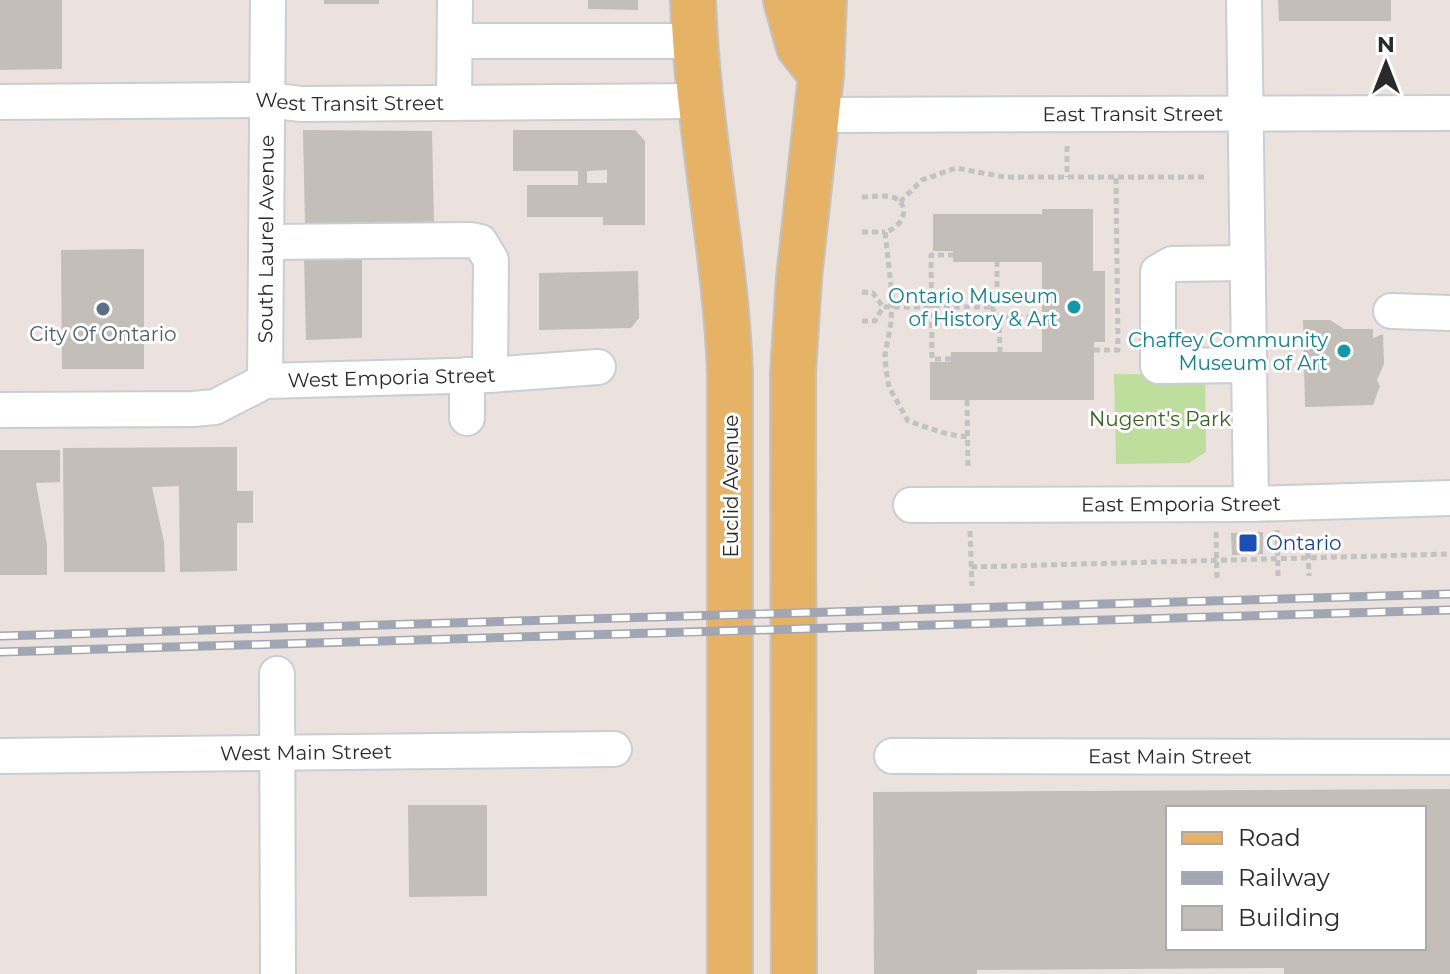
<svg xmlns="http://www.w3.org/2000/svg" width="1450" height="974" font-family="Montserrat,sans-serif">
<rect width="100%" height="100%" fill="#ebe2dd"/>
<polygon fill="#bede9d" points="1114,374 1205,375 1206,452 1189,463 1116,464"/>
<g fill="#c3beb8" fill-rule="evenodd">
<polygon points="0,0 62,0 62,69 0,70"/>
<rect x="324" y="0" width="55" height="4"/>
<polygon points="588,0 638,0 638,10 588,9"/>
<polygon points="1278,0 1391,0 1391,21 1279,21"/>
<polygon points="303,130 432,131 434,225 305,226"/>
<path d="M513 130H635L645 141V225H603V217H527V185H578V171H513ZM607 170V183H587V171Z"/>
<polygon points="1042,209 1093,209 1093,271 1105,271 1105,342 1094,342 1094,400 930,400 930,362 951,362 951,352 1042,352 1042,262 953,262 953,251 933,251 933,214 1042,214"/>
<polygon points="144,249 144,369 62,369 61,250"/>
<polygon points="304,258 362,258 362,338 306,340"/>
<polygon points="638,271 639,318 631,328 539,330 539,273"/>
<polygon points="1303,320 1330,320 1344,329 1373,329 1373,338 1383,334 1384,364 1377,380 1380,386 1373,405 1305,407"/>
<polygon points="237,447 237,491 253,491 253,523 237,523 237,571 180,572 179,486 152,487 164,542 165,572 64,572 63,448"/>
<polygon points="0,450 60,450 60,482 36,483 47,545 47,575 0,575"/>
<polygon points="1263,532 1263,554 1232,555 1231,533"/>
<path d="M1450 789V974H1284V968L977 970V974H874L873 792ZM1168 808H1424V948H1168Z"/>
<polygon points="408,805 487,805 487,896 409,897"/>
</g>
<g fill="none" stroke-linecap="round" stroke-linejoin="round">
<defs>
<g id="minor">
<polyline points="1244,0 1251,504"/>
<polyline points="455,41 694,41"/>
<path id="s1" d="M0 102 268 100 301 104 700 101"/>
<polyline points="454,103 455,0"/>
<path id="s2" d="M817 115 1450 113"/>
<polyline points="267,242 470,240 480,242 491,260 490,375"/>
<polyline points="1246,263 1172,264 1158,272 1158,366 1248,365"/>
<polyline points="1391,311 1450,313"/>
<polyline points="467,375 467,418"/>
<path id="s3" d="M265 381 268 0"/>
<path id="s4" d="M0 410 193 409 215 407 265 381 490 375 598 367"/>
<path id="s5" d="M911 505 1251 504 1450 498"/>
<polyline points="277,674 278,974"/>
<path id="s6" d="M0 756 614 749"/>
<path id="s7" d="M892 756 1450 757"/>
</g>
<g id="major">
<path d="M693 0C697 125 725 247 730 372V974"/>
<polyline points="786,0 799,47 821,75"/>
<polyline points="794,974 793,373 799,278 821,75 824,0"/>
</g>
</defs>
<use href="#minor" stroke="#c8ced7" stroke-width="38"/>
<use href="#major" stroke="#c3c3c3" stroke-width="48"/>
<g stroke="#c3c3c3" stroke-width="5" stroke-dasharray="6 4" stroke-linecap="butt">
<polyline points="1067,146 1067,177"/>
<path d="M862 197C872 197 886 194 895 198 913 208 900 229 885 232L892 295 891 323 885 355 886 370 889 387 908 421 947 434 968 437"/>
<polyline points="900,202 922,180 956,168 1004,177 1207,177"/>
<polyline points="862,232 885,232"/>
<polyline points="862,292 873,293 883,307"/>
<polyline points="997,297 997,262"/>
<polyline points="991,307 997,297 1042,297"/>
<polyline points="991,307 999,317 1042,317"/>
<polyline points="999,317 1000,352"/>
<polyline points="862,321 875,321 883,307 991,307"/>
<polyline points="1094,350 1118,350 1116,177"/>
<polyline points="951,359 932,359 931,255 953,255"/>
<polyline points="967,400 968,468"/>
<polyline points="1277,530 1278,577"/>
<polyline points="970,531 972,586"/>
<polyline points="1216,532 1217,579"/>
<polyline points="1308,553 1309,576"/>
<polyline points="971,567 1450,554"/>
</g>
<use href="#minor" stroke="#fff" stroke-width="34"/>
<use href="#major" stroke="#e6b266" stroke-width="44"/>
<defs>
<g id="rail">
<polyline points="0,636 1450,594"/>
<polyline points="0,652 1450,610"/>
</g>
</defs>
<use href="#rail" stroke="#a0a6b3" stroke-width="9"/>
<use href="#rail" stroke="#fff" stroke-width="6" stroke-dasharray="18" stroke-linecap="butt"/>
</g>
<g fill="#0f9aa8" stroke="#fff" stroke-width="3">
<circle cx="1074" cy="307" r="8"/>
<circle cx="1344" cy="351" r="8"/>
</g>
<circle fill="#5c6f8a" stroke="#fff" stroke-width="3" cx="103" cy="309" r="8"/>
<rect fill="#1a4fb4" stroke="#fff" stroke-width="3" x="1238" y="533" width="20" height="20" rx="4"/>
<g text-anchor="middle" stroke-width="6" stroke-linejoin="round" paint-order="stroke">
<g font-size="20" fill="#2a2a2a" stroke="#fff">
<text dy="7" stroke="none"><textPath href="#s1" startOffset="350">West Transit Street</textPath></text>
<text dy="7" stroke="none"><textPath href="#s2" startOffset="316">East Transit Street</textPath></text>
<text dy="7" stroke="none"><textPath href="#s3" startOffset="142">South Laurel Avenue</textPath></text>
<text dy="7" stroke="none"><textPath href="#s4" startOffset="398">West Emporia Street</textPath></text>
<text transform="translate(731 486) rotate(-90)" y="7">Euclid Avenue</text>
<text dy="7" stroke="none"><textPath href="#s5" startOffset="270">East Emporia Street</textPath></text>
<text dy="7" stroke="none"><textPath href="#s6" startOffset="306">West Main Street</textPath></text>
<text dy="7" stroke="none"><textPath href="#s7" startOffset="278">East Main Street</textPath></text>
</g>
<g font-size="20" fill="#0d838f" stroke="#fff" text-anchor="end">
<text x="1058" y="303">Ontario Museum<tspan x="1058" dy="23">of History &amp; Art</tspan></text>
<text x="1328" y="347">Chaffey Community<tspan x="1328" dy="23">Museum of Art</tspan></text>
</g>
<g font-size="20" fill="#4e5e75" stroke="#fff">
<text x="103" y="341">City Of Ontario</text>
</g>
<g font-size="20" fill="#38621f" stroke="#fff">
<text x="1160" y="426">Nugent's Park</text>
</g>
<g font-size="20" fill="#164399" stroke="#fff" text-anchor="start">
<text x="1266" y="550">Ontario</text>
</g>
</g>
<rect x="1166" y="806" width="260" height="144" fill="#ffffff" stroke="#aaaaaa" stroke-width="2"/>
<rect x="1182" y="832" width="40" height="12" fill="#e6b266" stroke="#aaaaaa" stroke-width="2"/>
<text x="1238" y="846" font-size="24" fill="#2a2a2a">Road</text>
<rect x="1182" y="872" width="40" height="12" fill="#a0a6b3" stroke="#aaaaaa" stroke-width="2"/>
<text x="1238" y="886" font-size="24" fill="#2a2a2a">Railway</text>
<rect x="1182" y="906" width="40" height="24" fill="#c3beb8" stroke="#aaaaaa" stroke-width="2"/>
<text x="1238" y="926" font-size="24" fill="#2a2a2a">Building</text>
<g transform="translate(1386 64)" stroke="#ffffff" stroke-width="6" paint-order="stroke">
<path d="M0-6L14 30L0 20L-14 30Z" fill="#2a2a2a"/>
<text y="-12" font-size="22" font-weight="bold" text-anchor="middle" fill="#2a2a2a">N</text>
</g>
</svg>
